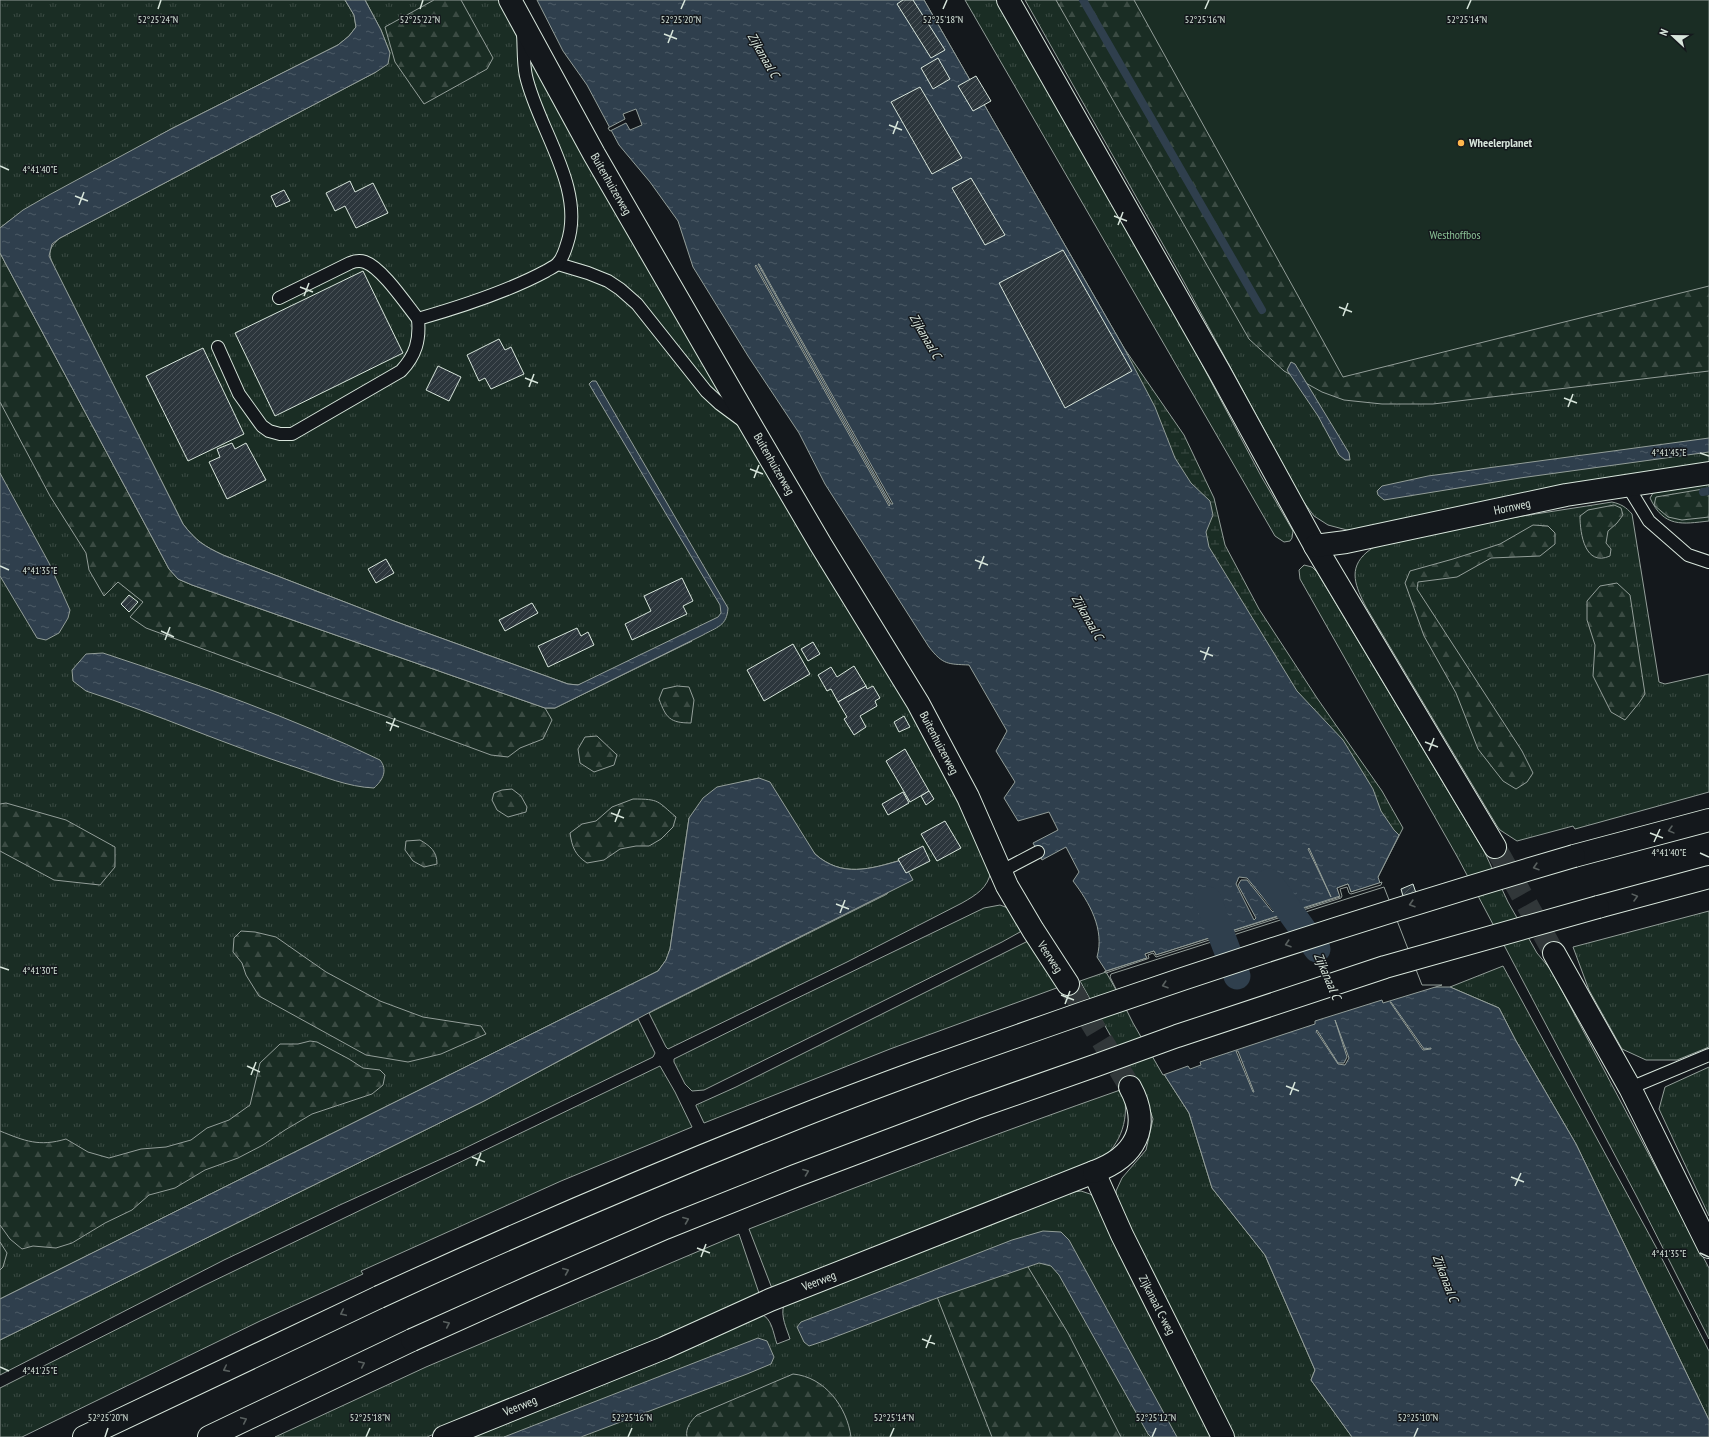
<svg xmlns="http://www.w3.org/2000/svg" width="1709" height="1437" font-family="'PT Sans Narrow',sans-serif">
<defs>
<pattern id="grass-tufts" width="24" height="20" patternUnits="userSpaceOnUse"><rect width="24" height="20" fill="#1a2d24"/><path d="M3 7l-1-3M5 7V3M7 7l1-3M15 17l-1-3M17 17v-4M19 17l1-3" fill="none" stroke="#3b4b43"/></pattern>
<pattern id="forest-firs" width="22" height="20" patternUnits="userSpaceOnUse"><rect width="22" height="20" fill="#1a2d24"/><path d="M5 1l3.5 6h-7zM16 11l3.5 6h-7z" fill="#3b4b43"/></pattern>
<pattern id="wetland-marsh" width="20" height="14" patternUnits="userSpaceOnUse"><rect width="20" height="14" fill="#1a2d24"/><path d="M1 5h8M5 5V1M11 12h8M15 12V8" fill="none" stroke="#3b4b43"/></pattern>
<pattern id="water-ripples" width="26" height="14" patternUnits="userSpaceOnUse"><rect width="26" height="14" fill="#2f3f4d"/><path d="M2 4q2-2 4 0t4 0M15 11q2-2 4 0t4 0" fill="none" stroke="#4c5b66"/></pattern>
<pattern id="building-hatch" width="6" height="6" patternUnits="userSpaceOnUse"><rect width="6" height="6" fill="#2c363c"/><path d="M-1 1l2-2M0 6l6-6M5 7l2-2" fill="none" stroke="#4a5358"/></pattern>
</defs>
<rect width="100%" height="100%" fill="#14181c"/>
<g fill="url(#grass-tufts)" stroke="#939e99">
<polygon points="0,0 345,0 354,15 356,27 349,36 338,45 171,129 9,221 0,228"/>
<path d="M365 0H499L848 602 957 792 991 871C988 888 976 895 962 903L847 962 668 1049 666 1047 649 1013 887 894 901 860C870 869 842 878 815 854L759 778 741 782 689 818 670 949 666 960 658 971 0 1299V253L169 569 178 579 192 585 545 708H555L692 641 578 685 568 684 394 621 223 555C204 546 196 541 183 524L55 269C48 254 47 249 60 238L376 72 390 53 381 30Z"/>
<polygon points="965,0 999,0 1152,270 1261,476 1293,531 1292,538 1290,541 1284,542 1275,536"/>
<polygon points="1025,0 1709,0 1709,464 1355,530 1347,530 1328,525 1314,516 1303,501 1178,271"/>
<path d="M1709 483V521C1682 524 1664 528 1650 498L1653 493Z"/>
<path d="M1612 502C1621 504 1626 507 1632 514L1659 682 1665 684 1709 674V792L1575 829 1573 826 1517 841 1500 830 1497 826 1366 607C1356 587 1347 569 1367 552 1378 542 1397 541 1410 538 1476 522 1544 513 1612 502Z"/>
<polygon points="1304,565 1312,567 1317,572 1484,851 1508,902 1537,953 1551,970 1709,1268 1709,1339 1637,1197 1458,858 1300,579 1299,570"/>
<polygon points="1000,905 1008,908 1022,929 1020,932 1002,942 704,1090 692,1091 685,1084 674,1062 674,1059 785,1004 984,908"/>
<polygon points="1709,911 1709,1047 1677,1060 1646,1060 1622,1049 1589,990 1573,947"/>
<polygon points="1028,941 1062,986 890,1049 704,1123 696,1106 696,1105 736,1087"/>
<polygon points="1503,966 1656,1247 1709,1351 1709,1420 1576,1144 1516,1041 1499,1008 1450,987"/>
<polygon points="1106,972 1162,1071 1189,1113 1212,1188 1265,1255 1315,1370 1311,1380 1352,1437 1233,1437 1117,1203 1116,1191 1122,1178 1146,1150 1153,1119 1147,1101 1080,981"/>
<polygon points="638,1019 655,1053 653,1057 463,1149 342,1204 224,1260 0,1375 0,1340 484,1101"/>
<polygon points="660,1066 675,1092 692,1127 561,1181 361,1271 363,1274 260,1321 22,1437 0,1437 0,1388 205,1285"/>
<polygon points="1709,1067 1709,1216 1659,1109 1665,1087"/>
<path d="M1123 1089C1130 1118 1122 1143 1099 1162L773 1291 749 1229C873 1180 998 1133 1123 1089Z"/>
<path d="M1081 1191 1090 1194 1099 1201 1216 1437H466L760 1314C772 1317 773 1333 777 1344L790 1339C787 1329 780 1316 784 1305L1073 1192Z"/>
<polygon points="739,1234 760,1296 427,1437 275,1437 426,1367"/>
</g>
<g fill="url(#forest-firs)" stroke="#939e99">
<polygon points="434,0 461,0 493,58 487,69 424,104 395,62 385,27"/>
<polygon points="1056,0 1191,0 1709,278 1709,371 1433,404 1382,404 1344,400 1322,392 1284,371 1249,339"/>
<polygon points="0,253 169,569 178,579 192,585 545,708 552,720 543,739 520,748 508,757 491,755 146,628 130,617 143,602 118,582 104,596 89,570 86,553 50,496 0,402"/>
<polygon points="1709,488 1709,517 1682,520 1668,517 1654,505 1656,497"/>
<path d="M1614 505 1621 508 1623 515 1617 523 1608 531 1606 543 1611 549 1610 556C1585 567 1580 534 1580 516L1588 510Z"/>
<polygon points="1533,525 1548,526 1555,533 1555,544 1540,556 1491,558 1457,577 1418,582 1417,589 1522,751 1533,773 1527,782 1516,789 1503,781 1478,749 1456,693 1424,636 1405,583 1410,571 1453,559 1500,544"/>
<polygon points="1617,583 1630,595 1645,694 1639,703 1625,720 1611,712 1593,676 1595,645 1587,620 1587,601 1600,586"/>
<path d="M677 686 689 687 694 700 691 723C670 723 666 718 659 699L663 689Z"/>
<polygon points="597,736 617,755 614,765 594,772 580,763 578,749 585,737"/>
<polygon points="512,789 521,796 527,807 526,812 508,817 497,810 492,800 494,793 502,790"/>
<path d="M633 799C660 799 657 801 676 817L673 827 661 839 649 846H636L620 849 604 860 587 863C575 855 572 847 570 833L582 824 596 821 612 807Z"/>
<polygon points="6,803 66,820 115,847 115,867 100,885 54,880 0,851 0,804"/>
<path d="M420 840C430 846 437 851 437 864L424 867 413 861 405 850 406 841Z"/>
<polygon points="241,931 255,932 276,937 326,972 380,1001 423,1017 481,1026 486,1034 441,1054 408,1062 366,1055 259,996 246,975 242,963 233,952 234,938"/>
<path d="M310 1041 317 1042 349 1059 363 1068 380 1070 385 1075 383 1085 372 1094 312 1114 285 1130 263 1145 238 1158 205 1170 175 1188 149 1195 132 1210 105 1223 72 1243 56 1248 33 1246 22 1249 10 1239 0 1225V1131C25 1141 39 1147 66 1139L88 1152 109 1158 141 1149 166 1147 191 1140 207 1128 229 1120 250 1105 260 1063 280 1044H298Z"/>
<polygon points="0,1242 7,1253 3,1267 0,1270"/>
<polygon points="1022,1257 1068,1333 1121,1437 992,1437 934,1289"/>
<path d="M793 1374C825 1377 847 1407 851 1437H687C685 1428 691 1421 697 1415Z"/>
</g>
<polygon fill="url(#wetland-marsh)" stroke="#939e99" points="887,0 924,0 1124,348 1184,435 1214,498 1225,545 1259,609 1317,698 1382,791 1403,828 1378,877 1213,569 1194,496"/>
<polygon fill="#1a2d24" stroke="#939e99" points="1134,0 1709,0 1709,286 1343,377"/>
<g fill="url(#water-ripples)" stroke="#939e99">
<path d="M345 0H365L381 30 390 53 388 64 376 72 60 238 52 244 49 256 183 524C196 541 204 546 223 555L394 621 568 684 578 685 718 617 721 613 720 605 589 384 592 381H596L728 608C727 626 717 627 703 635L555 708H545L192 585 178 579 169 569 0 253V228L23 210 49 195 171 129 338 45 349 36 356 27 354 15Z"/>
<path d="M537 0H924L1124 348 1155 407 1175 458 1191 483 1210 501 1213 515 1206 532 1209 547 1297 691 1343 740 1373 789 1381 811 1394 830 1399 835 1378 877 1380 883 1351 892 1348 884 1337 888 1340 896 1156 955 1154 951 1145 954 1147 958 1106 971 1097 957C1105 929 1089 902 1073 881L1079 872 1066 847 1042 860 1033 843 1058 830 1049 812 1018 821 1004 798 1015 782 996 751 1007 731 969 665C948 664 943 665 929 647L825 484 799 433 748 356 693 267 678 221 650 182 619 145 587 85 563 51Z"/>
<polygon points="1291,362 1295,364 1349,453 1350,460 1345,460 1339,455 1318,416 1287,370"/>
<polygon points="1709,438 1709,452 1520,478 1384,500 1378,495 1377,491 1382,486 1428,476"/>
<polygon points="0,473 49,563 70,610 68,618 59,633 46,640 37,638 0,576"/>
<path d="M103 653C197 684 291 717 380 760 388 770 383 780 374 788 348 787 322 776 298 768 226 745 157 714 86 691L73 681 72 670 86 654Z"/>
<path d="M759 778 770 782 815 854C842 878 870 869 902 860L913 880 654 1010 484 1101 0 1340V1299L658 971 666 960 670 949 689 818 703 798 717 787Z"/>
<polygon points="1246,934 1421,987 1450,987 1499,1008 1516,1041 1576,1144 1709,1420 1709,1437 1352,1437 1311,1380 1315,1370 1265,1255 1212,1188 1189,1113 1162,1071"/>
<polygon points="1043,1231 1061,1232 1069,1240 1177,1437 1151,1437 1148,1434 1059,1275 1051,1266 1039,1263 937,1298 827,1340 809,1346 804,1342 797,1327 801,1322 1012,1240"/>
<polygon points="758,1338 767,1341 774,1357 771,1364 747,1374 581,1437 504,1437"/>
</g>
<g fill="#14181c" stroke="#939e99">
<polygon points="636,109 642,125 630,130 626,123 610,131 608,128 625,119 623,114"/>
<polygon points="758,264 759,264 893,504 891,504"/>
<polygon points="756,265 852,437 890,505 889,506 755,266"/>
<polygon points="1309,848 1331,897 1308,849"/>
<polygon points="1239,877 1247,878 1274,911 1273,912 1271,910 1247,880 1241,880 1238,885 1256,918 1254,920 1236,884"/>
<polygon points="1382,882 1381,885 1351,894 1349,893 1347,887 1340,889 1342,896 1341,898 1156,957 1153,953 1148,955 1149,958 1147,959 1106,973 1104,972 1147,958 1145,954 1154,951 1156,955 1340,897 1337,888 1348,884 1351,892"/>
<polygon points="1384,887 1422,985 1442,985 1383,1003 1382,1000 1315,1021 1315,1024 1200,1062 1201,1065 1190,1069 1188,1066 1163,1075 1133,1023 1110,977 1111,974"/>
<polygon points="1390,1002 1391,1002 1424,1049 1431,1048 1431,1049 1423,1050"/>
<polygon points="1335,1020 1349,1058 1345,1065 1338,1064 1316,1031 1317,1030 1338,1063 1344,1063 1347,1057"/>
<polygon points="1236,1051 1238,1051 1254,1092 1253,1092"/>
</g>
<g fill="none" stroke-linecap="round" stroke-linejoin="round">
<g stroke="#2f3f4d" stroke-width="8">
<polyline points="1083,0 1262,310"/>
<polyline points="1703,492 1709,491"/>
</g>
<g stroke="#2f3f4d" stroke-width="27">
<polyline points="1269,882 1317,949"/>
<polyline points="1208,900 1237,976"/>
</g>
</g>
<g fill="url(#building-hatch)" stroke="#d8e6dc">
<polygon points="903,0 913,0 945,50 931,58 897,4"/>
<polygon points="938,58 950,79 933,89 921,68"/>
<polygon points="976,76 991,101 973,111 958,86"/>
<polygon points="920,87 962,158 932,174 891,102"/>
<polygon points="971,178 1005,235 985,245 952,188"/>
<polygon points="350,181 355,192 373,183 388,213 356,228 345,206 335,211 326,193"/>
<polygon points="284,190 290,201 276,207 271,196"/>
<polygon points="1063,250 1132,371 1065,408 999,283"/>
<polygon points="363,271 403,353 275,416 235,333"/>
<polygon points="499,339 505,350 511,347 524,374 491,389 485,378 479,381 467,355"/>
<polygon points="203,348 244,434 188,461 146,376"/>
<polygon points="438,366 461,377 449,401 426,390"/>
<polygon points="232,443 235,449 246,443 266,480 227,499 209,462 220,457 217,449"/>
<polygon points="386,559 394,573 376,583 368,569"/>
<polygon points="682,578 693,601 683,606 687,614 632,640 625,624 651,611 644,596"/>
<polygon points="129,595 138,602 129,612 121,604"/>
<polygon points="532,603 538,613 505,631 499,620"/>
<polygon points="577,628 581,636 588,632 594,645 548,667 538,646"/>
<polygon points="813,642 820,654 808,661 801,649"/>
<polygon points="793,644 810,674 764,701 747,670"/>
<polygon points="854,666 866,686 838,702 831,689 827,691 818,675 831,667 837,677"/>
<polygon points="866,686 867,689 873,686 880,698 875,701 877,706 860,716 866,727 854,735 844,719 847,717 838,702"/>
<polygon points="904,716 910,727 899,732 894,722"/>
<polygon points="905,749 929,791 910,802 886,761"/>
<polygon points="929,791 934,799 926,805 921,796"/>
<polygon points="903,792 909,803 888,815 882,804"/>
<polygon points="945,821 961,848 937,861 921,834"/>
<polygon points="923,846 930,861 906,873 898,859"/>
<polygon points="1413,884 1418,899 1405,903 1401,889"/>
</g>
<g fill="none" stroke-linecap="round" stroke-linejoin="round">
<g stroke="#313739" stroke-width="22" stroke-dasharray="22 11" stroke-linecap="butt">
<polyline points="1495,847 1554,953"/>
<polyline points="1068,984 1130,1087"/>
</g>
<defs>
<g id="service">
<polyline points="558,264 588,273 608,281 620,289 637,304 706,391 720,404 743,421"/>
<path d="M279 298 350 263C355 261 359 260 365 262 382 268 406 304 418 319"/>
<path d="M218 347 239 394 262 426 269 431 280 434H292L401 371C416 355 420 340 418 319 460 307 507 292 546 271 549 269 556 266 558 263 563 258 565 250 567 244 586 188 538 129 526 76 523 63 524 47 523 34"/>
<polyline points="1627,485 1649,521 1688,555 1709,562"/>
<polyline points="1000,872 1038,852"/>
<polyline points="1630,1088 1709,1055"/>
</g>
<polyline id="minor" points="444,1437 664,1348 770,1300 1094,1172 1122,1235 1223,1437"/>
<g id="tertiary">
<polyline points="510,0 594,154 753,429 821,545 918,703 968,797 1007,886 1033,930 1068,984"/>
<polyline points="1008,0 1219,371 1315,546 1495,847"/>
<polyline points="1315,546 1346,542 1566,495 1709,473"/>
<polyline points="1554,953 1630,1088 1709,1247"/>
<path d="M1094 1172C1135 1157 1152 1127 1130 1087"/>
</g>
<g id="motorway">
<polyline points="1574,856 1709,820"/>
<polyline points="1598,907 1709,877"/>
<polyline points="84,1437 379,1297"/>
<polyline points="209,1437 412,1340"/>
</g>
</defs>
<use href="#service" stroke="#d8e6dc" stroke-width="14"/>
<use href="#minor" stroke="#d8e6dc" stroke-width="24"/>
<use href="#tertiary" stroke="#d8e6dc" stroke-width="24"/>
<use href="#motorway" stroke="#d8e6dc" stroke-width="24"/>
<use href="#service" stroke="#14181c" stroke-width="12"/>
<use href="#minor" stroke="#14181c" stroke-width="22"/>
<use href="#tertiary" stroke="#14181c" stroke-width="22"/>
<use href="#motorway" stroke="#14181c" stroke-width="22"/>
<defs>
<g id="motorway-bridge">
<path d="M379 1297C511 1236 644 1179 779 1125 880 1084 983 1048 1086 1012 1247 956 1410 904 1574 856"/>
<polyline points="412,1340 532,1286 665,1228 795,1176 975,1108 1097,1065 1177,1036 1385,967 1598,907"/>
</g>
</defs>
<use href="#motorway-bridge" stroke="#d8e6dc" stroke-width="24" stroke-linecap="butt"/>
<use href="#motorway-bridge" stroke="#14181c" stroke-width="22"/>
</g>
<defs><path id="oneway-chevron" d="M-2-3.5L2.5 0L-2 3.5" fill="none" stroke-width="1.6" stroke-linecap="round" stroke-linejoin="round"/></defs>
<g stroke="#59605f">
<use href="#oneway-chevron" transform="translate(1671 830) rotate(165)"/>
<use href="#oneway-chevron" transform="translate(1536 867) rotate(163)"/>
<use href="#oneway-chevron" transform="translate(1635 897) rotate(-15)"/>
<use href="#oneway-chevron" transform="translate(1412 904) rotate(163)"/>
<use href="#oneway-chevron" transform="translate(1288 944) rotate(162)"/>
<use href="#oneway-chevron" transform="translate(1165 985) rotate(162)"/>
<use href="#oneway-chevron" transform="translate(806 1172) rotate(-21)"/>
<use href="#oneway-chevron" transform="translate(686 1220) rotate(-22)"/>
<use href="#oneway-chevron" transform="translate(566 1271) rotate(-23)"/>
<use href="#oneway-chevron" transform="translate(343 1313) rotate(155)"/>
<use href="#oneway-chevron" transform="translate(447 1324) rotate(-25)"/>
<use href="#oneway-chevron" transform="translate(362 1364) rotate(-25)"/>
<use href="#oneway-chevron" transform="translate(226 1369) rotate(154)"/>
<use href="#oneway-chevron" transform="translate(244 1420) rotate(-25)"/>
</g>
<path fill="none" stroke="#d8e6dc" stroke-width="1.5" d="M158 9 161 0M420 9 423 0M681 9 685 0M943 9 947 0M1205 9 1209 0M1467 9 1471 0M664 34 677 39M668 43 673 30M889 125 902 130M893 134 898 121M0 166 9 170M75 196 88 201M79 205 84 192M1114 216 1127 221M1118 225 1123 212M300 287 313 292M304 296 309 283M1339 307 1352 312M1343 316 1348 303M525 378 538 383M529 387 534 374M1564 398 1577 403M1568 407 1573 394M1700 453 1709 456M750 469 763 474M754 478 759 465M975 560 988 565M0 566 9 570M979 569 984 556M161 631 174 637M165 640 170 627M1200 651 1213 656M1204 660 1209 647M386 722 399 727M390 731 395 718M1425 742 1438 747M1429 751 1434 738M611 813 624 818M615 822 620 809M1650 833 1663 838M1654 842 1660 829M1700 853 1709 857M836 904 849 909M840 913 845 900M0 967 9 970M1061 995 1074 1000M1065 1004 1070 991M247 1066 260 1072M251 1075 256 1062M1286 1086 1299 1091M1290 1095 1295 1082M472 1157 485 1162M476 1166 481 1153M1511 1177 1524 1182M1515 1186 1521 1173M697 1248 710 1253M1700 1253 1709 1257M701 1257 706 1244M922 1339 935 1344M926 1348 931 1335M0 1367 9 1371M105 1437 108 1428M366 1437 370 1428M628 1437 632 1428M890 1437 894 1428M1152 1437 1156 1428M1414 1437 1418 1428"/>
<circle fill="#ffb74d" stroke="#14181c" stroke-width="1.5" cx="1461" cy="143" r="4"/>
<g text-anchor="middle" stroke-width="3" stroke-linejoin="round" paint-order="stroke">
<g font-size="12" font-weight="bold" fill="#d8e6dc" stroke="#14181c" text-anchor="start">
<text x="1469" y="147">Wheelerplanet</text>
</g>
<g font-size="12" fill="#d8e6dc" stroke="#14181c">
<text transform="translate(611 184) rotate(60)" y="4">Buitenhuizerweg</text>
<text transform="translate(774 464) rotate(60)" y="4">Buitenhuizerweg</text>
<text transform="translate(1512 507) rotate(-12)" y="4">Hornweg</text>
<text transform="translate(939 743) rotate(62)" y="4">Buitenhuizerweg</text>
<text transform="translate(1050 957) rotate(57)" y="4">Veerweg</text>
<text transform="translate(819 1281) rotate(-21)" y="4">Veerweg</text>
<text transform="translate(1157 1305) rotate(63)" y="4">Zijkanaal C-weg</text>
<text transform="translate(520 1406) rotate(-22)" y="4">Veerweg</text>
</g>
<g font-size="12" fill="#8ac095" stroke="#14181c">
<text x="1455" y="239">Westhoffbos</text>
</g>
<g font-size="13" font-style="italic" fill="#d8e6dc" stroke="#14181c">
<text transform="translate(764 55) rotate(60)" y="5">Zijkanaal C</text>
<text transform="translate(926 336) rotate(60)" y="5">Zijkanaal C</text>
<text transform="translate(1088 617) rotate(60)" y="5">Zijkanaal C</text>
<text transform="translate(1328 976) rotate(67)" y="5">Zijkanaal C</text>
<text transform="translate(1446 1278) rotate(69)" y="5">Zijkanaal C</text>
</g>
</g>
<g font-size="10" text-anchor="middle" fill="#d8e6dc" stroke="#14181c" stroke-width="3" stroke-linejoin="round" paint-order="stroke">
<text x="420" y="23">52°25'22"N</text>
<text x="158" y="23">52°25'24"N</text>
<text x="681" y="23">52°25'20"N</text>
<text x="943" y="23">52°25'18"N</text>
<text x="1205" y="23">52°25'16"N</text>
<text x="1467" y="23">52°25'14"N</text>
<text x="40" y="173">4°41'40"E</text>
<text x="1669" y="456">4°41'45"E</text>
<text x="40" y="574">4°41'35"E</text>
<text x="1669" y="856">4°41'40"E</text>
<text x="40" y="974">4°41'30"E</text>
<text x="1669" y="1257">4°41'35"E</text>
<text x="40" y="1374">4°41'25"E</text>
<text x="108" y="1421">52°25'20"N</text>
<text x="370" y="1421">52°25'18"N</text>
<text x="632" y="1421">52°25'16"N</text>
<text x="894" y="1421">52°25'14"N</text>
<text x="1156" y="1421">52°25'12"N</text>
<text x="1418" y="1421">52°25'10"N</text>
</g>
<g transform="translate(1673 36) rotate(292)" stroke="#14181c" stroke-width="3" paint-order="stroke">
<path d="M0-3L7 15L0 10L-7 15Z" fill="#d8e6dc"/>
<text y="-6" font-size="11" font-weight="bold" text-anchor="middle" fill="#d8e6dc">N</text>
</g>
</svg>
